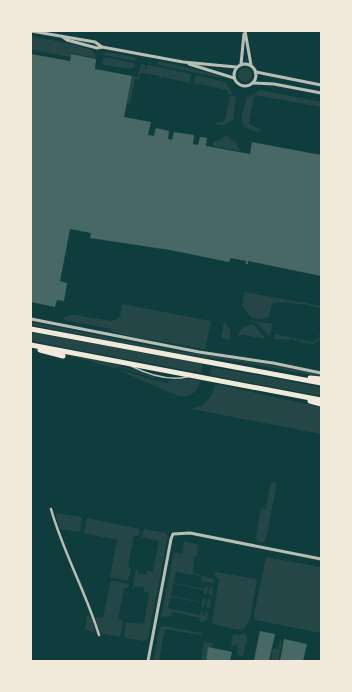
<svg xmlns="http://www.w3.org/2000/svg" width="352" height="692" font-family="'DM Sans',sans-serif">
<rect width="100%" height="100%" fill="#0f3d3e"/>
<g fill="#244646">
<polygon points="31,36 72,44 92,50 95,55 95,58 71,53 70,57 31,50"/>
<polygon points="105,52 108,52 134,57 136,60 136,61 103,55"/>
<polygon points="103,57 135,63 134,67 130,69 103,65 102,63"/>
<polygon points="158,61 186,67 222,77 222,78 158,65"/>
<polygon points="141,64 145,65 145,69 147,69 148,65 191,74 190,83 162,77 160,79 160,76 140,73 139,79 135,79 130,104 127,103 132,77 138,77"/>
<circle cx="245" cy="75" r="7"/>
<polygon points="196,75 225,82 231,90 231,94 228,94 228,90 194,83"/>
<path d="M260 90 321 102V107L254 95 249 123 250 125 261 129 260 131 258 132C235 128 242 115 247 98Z"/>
<polygon points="230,96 236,96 233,120 224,125 215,124 215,123 225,121"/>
<polygon points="227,136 232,140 235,141 240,151 213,146 213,141 218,141 223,137"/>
<path d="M244 292 321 306V309C313 305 279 300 272 304 271 308 271 314 268 317 265 321 253 319 250 316 247 313 244 308 242 305Z"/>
<polygon points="122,304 211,321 205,349 129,336 111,331 111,329 64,320 63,318 70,315 74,315 112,321 117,319 118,317 120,317"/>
<polygon points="249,320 272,324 270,337 257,323"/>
<polygon points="31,322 177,351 241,360 321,374 321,377 240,362 177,353 31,325"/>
<polygon points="224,322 230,330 230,340 221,338"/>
<path d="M252 324 255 326 266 339 244 335 237 336C238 330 246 325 252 324Z"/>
<polygon points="321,330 319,340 313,344 299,342 299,341 297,340 296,341 293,340 293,339 291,339 290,340 274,339 275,334 313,342 318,338"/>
<polygon points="31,332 203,364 201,373 31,341"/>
<polygon points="68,355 117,365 153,376 153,378 119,367 118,369"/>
<polygon points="211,367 321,387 321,396 210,375"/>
<path d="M122 370 153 380 168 383 169 380 192 379 200 381C198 392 190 398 178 396L121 371Z"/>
<path d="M215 384 321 407V434L192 409C206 405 212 398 215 384Z"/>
<polygon points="271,482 277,483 266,539 264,542 260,543 257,541 256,537 261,508 266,509"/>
<polygon points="55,513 82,517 80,531 79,532 60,529"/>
<polygon points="87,518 140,529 138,536 134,536 128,567 131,568 128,581 110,577 117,540 84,533"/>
<polygon points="145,529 165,533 168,536 148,638 144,641 126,638 124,636 126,622 144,624 149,593 144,591 144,587 135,586 133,590 133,587 136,569 137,570 137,573 146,575 147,571 153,572 159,541 142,537 143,531"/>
<polygon points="184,541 198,545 197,556 194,556 193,573 213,579 215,582 213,583 201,581 201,576 176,572 173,583 205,589 206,586 208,586 207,590 209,590 210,587 212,587 213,589 212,595 209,595 209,591 207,591 206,595 204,594 204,590 173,584 171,596 202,602 203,598 206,599 205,602 207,603 208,599 210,600 211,601 210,607 206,608 207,604 205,604 204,607 201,607 202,603 171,597 168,608 200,615 201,611 203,612 202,615 204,616 205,612 208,613 207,619 202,622 199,622 200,618 172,612 171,616 161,617 174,552 182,554"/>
<polygon points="266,557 321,567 321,633 255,620 254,615"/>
<polygon points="216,572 256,579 257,580 250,619 244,628 239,630 215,625 212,622 219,579 214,574"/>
<polygon points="111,580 129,584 128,588 124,588 118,619 123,621 121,634 119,637 100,633 96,619 97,617 103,618"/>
<polygon points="87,615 92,618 95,632 85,630"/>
<polygon points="165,626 202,633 202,634 199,635 165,629 159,661 153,661 160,627"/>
<polygon points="244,633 246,635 247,637 243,656 237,655 238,646 231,645 233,634 239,635"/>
<polygon points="280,640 282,641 278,661 271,661 273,648 278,649"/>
<polygon points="204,642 213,643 212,648 208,647 205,661 201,661"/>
</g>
<g fill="#486865">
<polygon points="31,54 70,61 71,54 96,59 95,69 132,76 124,117 151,122 148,135 154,136 156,128 169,131 168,139 172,140 174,132 194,135 193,144 198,145 200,137 207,138 206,146 250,154 252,142 321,155 321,276 248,261 248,264 246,264 246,261 231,258 229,262 170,250 90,238 91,233 70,229 60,281 67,283 64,301 57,300 55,307 31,302"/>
<polygon points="260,631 275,634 269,661 254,660"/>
<polygon points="284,639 307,644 303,661 280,661"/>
<polygon points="208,647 232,652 230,661 206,661"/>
</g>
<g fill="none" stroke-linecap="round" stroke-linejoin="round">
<path stroke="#b8beb3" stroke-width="1.5" d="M131 366C147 374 168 381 187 377"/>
<path stroke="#b8beb3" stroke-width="2.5" d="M51 509C63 552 86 592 99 635"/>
<g stroke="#b8beb3" stroke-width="3">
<polyline points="31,31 95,42 102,47 183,62 236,67"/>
<polyline points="245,31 251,65"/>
<polyline points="63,37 67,40 97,48 102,47"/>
<circle cx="245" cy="75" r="11"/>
<polyline points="189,64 234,78"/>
<polyline points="241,64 244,34"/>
<polyline points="256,72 321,85"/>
<polyline points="253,83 274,84 321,93"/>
<polyline points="31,319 199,352 273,363 321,373"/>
<polyline points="148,661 171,539 173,534 190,533 321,559"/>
</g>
<g stroke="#f1e9da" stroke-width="5">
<polyline points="31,329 321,383"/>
<polyline points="31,345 321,400"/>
<polyline points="40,350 63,356"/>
<polyline points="310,378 321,379"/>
<polyline points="310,401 321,404"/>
</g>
</g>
<rect width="352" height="692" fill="none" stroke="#f1e9da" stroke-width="64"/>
</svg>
